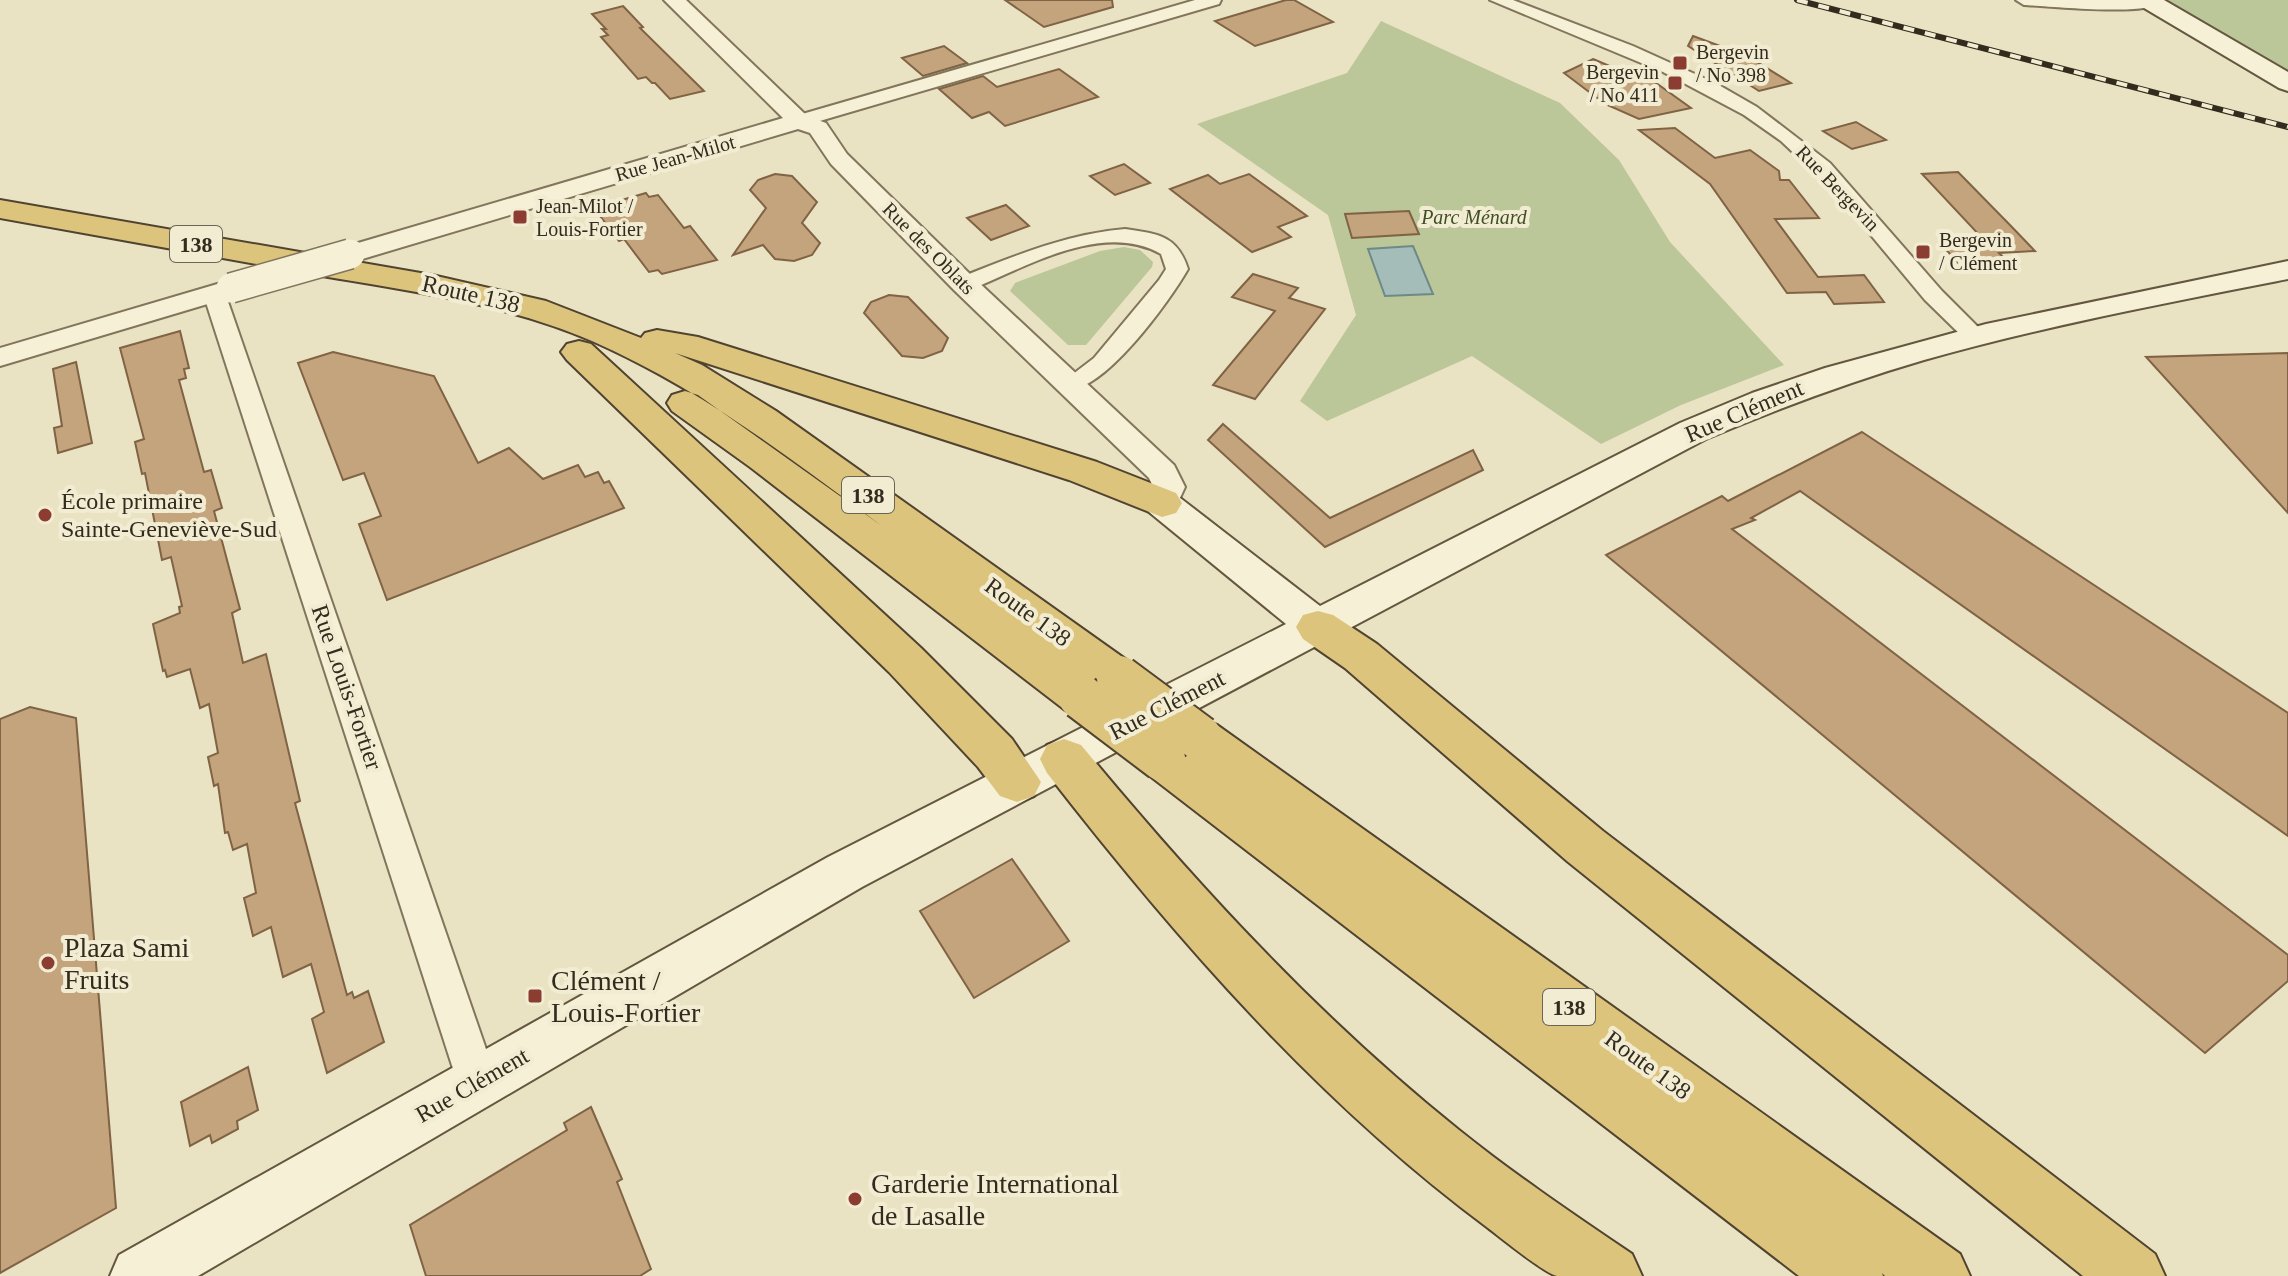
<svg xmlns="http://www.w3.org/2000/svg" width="2288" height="1276" font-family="'Times New Roman',serif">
<rect width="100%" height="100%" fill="#e9e3c3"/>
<g fill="#bbc699">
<polygon points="2165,0 2288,0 2288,71 2183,10"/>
<polygon points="1381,21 1560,103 1619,160 1670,242 1784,365 1681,405 1601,444 1472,356 1327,421 1300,401 1356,315 1328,215 1197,124 1347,73"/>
<polygon points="1124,247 1140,250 1153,262 1152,267 1086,345 1068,345 1010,291 1015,283 1100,251"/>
</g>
<polygon fill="#a5bdb9" stroke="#6d8a86" stroke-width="2" points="1413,246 1433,294 1385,296 1368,249"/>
<g fill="#c4a47d" stroke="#7f6344" stroke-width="2">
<polygon points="1005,0 1112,0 1113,7 1044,27"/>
<polygon points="1286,0 1294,0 1333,22 1255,46 1215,21"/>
<polygon points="623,6 643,27 640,28 704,91 670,99 655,83 652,83 646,77 638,79 601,37 608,35 602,29 606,29 592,14"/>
<polygon points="1693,36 1747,56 1791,83 1759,91 1688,46"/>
<polygon points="944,46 967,63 923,76 902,58"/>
<polygon points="1593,59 1626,73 1635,68 1691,108 1639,119 1605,104 1564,73"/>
<polygon points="1059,69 1098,97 1005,126 989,112 972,118 939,89 983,76 997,87"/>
<polygon points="1856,122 1886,140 1852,149 1823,131"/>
<polygon points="1675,128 1715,158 1750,150 1779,171 1780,180 1789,180 1819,218 1775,219 1818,277 1864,275 1884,302 1834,304 1826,292 1787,293 1710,184 1639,130"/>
<polygon points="1124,164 1150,183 1115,195 1090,176"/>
<polygon points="1958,172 2009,224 2035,251 1999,253 2010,264 1961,266 1939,242 1984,240 1922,174"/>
<polygon points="775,174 792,176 817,202 802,223 820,243 812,255 794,261 775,259 763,245 733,255 766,208 750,190 758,180"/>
<polygon points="1249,174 1307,216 1278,227 1291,237 1252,252 1170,189 1208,175 1220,184"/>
<polygon points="646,193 649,197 658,195 684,228 690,226 717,260 662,274 658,270 649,272 624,239 619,241 594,208"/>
<polygon points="1006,205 1029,226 991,240 967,218"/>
<polygon points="1409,211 1419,234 1352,238 1345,214"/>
<polygon points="1253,274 1298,288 1289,298 1325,309 1255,399 1213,385 1275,311 1232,297"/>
<polygon points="889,295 908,297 948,338 942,351 923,358 902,356 864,313 871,302"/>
<polygon points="180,331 189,368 184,369 186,378 179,380 204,472 211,470 222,508 214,511 240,609 232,613 243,663 266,654 297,788 300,801 295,803 347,995 352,992 354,998 368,991 384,1042 327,1073 312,1019 324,1012 311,964 283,977 271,927 253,936 244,898 256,893 247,844 233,850 228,832 225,833 218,784 214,786 208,757 218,753 209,704 200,708 190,669 167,677 165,670 163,671 153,624 180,613 179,607 182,606 171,557 162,560 145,473 142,474 135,442 144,439 120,348"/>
<polygon points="333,352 434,376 478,463 509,448 543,479 578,465 585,477 598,472 604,483 609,481 624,508 387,600 359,524 381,516 364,473 343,480 298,363"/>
<polygon points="2288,353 2288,513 2146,357"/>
<polygon points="76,362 92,443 58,453 54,428 62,426 53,369"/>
<polygon points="1223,424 1330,518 1473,450 1483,470 1325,547 1208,440"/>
<polygon points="1862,432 2288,713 2288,836 1800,491 1751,518 1755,520 1732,529 2288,955 2288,981 2205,1053 1606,555 1722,496 1728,501"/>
<polygon points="30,707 76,718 116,1208 0,1273 0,719"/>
<polygon points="1012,859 1069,941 974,998 920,911"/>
<polygon points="248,1067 258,1110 237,1121 238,1129 212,1143 210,1135 190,1146 181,1102"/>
<polygon points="591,1107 622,1179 617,1182 651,1269 640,1276 426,1276 410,1225 567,1130 564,1123"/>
</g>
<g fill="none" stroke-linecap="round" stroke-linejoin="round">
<defs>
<g id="minor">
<polygon points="1195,0 1221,0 1219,4 806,125 799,127 789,121 792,117"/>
<polygon points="1490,0 1513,0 1633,46 1717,84 1757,107 1830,163 1942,291 1986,335 1982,340 1966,340 1925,300 1835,192 1781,141 1744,115 1663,72"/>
<path d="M2016 0H2157L2159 3C2145 16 2048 6 2024 5Z"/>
<path d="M1125 229C1158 234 1177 235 1188 269 1171 299 1100 399 1063 389L1060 384 1094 358 1159 280 1166 269 1161 254C1103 221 1028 266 972 289H956L953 284 956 279C1012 257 1065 234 1125 229Z"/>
<polygon points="214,286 222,288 225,293 497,1081 491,1095 477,1100 463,1095 457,1081 203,293 206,288"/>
</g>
<g id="tertiary">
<polygon points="664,0 686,0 807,116 826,123 847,154 974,278 1174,465 1185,487 1174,511 1162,514 1150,511 1146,503 1153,487 1149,478 954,290 831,164 810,133 798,129 359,260 341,260 337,254 341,248 783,118"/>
<polygon points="231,280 241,282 245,288 241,294 0,366 0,348"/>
</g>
<g id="secondary">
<polygon points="2135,0 2164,0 2288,72 2288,91 2279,88 2139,5"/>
<path d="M2288 261V279C2166 303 2044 326 1924 360 1849 382 1777 409 1706 439L862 887 198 1276H110L119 1255 828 857 1286 624 1149 512 1143 503 1149 494 1162 490 1175 494 1320 606 1680 423 1752 393 1825 368 1986 324Z"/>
</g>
<g id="trunk">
<path d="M0 200 432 275 546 301 641 338 645 333 657 330 698 337 1097 462 1176 493 1182 503 1176 513 1162 517 1069 480 675 353 702 365 776 411 1135 666 1142 678 1135 690 1119 696 1099 687 1104 697 1097 710 1081 715 1065 710 750 467 672 411 667 403 672 395 685 391 698 395 882 526C789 457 699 388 592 341 509 305 417 292 328 277 219 257 109 238 0 218Z"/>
<polygon points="579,341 591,344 921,648 1012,739 1041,782 1034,796 1017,802 1000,796 978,767 889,672 567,360 561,352 567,344"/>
<polygon points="1318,611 1333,615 1377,644 1603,831 2155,1254 2165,1276 2083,1276 1567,861 1345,668 1303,639 1296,627 1303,615"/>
<polygon points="1200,719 1217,725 1960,1254 1970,1276 1885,1276 1882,1273 1883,1276 1799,1276 1146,773 1139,759 1146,745 1163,739 1180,746 1176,738 1183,725"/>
<path d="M1064 739 1081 745C1196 884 1318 1017 1459 1130 1515 1175 1573 1214 1632 1254L1642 1276C1617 1276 1581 1276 1557 1276 1544 1273 1501 1238 1488 1228 1317 1101 1177 940 1047 773L1040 759 1047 745Z"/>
</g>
</defs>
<use href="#minor" stroke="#82755c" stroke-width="4"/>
<use href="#tertiary" stroke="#82755c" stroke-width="4"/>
<use href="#secondary" stroke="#64563f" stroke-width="4"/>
<use href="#trunk" stroke="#504330" stroke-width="4"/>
<use href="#minor" fill="#f5f0d6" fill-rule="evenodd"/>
<use href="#tertiary" fill="#f5f0d6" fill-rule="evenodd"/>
<use href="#secondary" fill="#f5f0d6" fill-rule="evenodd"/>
<use href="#trunk" fill="#ddc47d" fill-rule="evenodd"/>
<defs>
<polyline id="rail" points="1797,0 2288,127"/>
</defs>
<use href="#rail" stroke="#332b1e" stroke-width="6"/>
<use href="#rail" stroke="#f2edd2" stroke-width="4" stroke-dasharray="11" stroke-linecap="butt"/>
<defs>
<polyline id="tertiary-bridge" points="231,288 350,254"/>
<g id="trunk-bridge">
<polyline points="1119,678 1200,738"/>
<polyline points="1081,697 1163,759"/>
</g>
</defs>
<use href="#tertiary-bridge" stroke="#82755c" stroke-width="32" stroke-linecap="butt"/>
<use href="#trunk-bridge" stroke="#504330" stroke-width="48" stroke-linecap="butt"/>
<use href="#tertiary-bridge" stroke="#f5f0d6" stroke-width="29"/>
<use href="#trunk-bridge" stroke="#ddc47d" stroke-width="44"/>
</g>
<g fill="#8b3d32" stroke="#f2edd2" stroke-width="3">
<rect x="1672" y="55" width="16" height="16" rx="4"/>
<rect x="1667" y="75" width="16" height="16" rx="4"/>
<rect x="512" y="209" width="16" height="16" rx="4"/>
<rect x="1915" y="244" width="16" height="16" rx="4"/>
<circle cx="45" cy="515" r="8"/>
<circle cx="48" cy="963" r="8"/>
<rect x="527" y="988" width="16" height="16" rx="4"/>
<circle cx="855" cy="1199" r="8"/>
</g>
<g text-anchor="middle" stroke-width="8" stroke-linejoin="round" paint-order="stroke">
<g font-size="20" fill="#332b1e" stroke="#f2edd2" text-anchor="start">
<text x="1696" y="59">Bergevin<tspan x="1696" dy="23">/ No 398</tspan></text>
<text x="1659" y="79" text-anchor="end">Bergevin<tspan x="1659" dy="23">/ No 411</tspan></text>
<text x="536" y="213">Jean-Milot /<tspan x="536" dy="23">Louis-Fortier</tspan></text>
<text x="1939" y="247">Bergevin<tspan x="1939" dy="23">/ Clément</tspan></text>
</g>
<g font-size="20" fill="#332b1e" stroke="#f2edd2">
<text transform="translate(675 158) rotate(-16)" y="7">Rue Jean-Milot</text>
<text transform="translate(1838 188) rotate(46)" y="7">Rue Bergevin</text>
<text transform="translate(929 248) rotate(45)" y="7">Rue des Oblats</text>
</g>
<g font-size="20" font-style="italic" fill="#3f4e27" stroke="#f2edd2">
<text x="1474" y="224">Parc Ménard</text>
</g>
<g fill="#f2edd2" stroke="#6c6554" stroke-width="2">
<rect x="170" y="226" width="52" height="36" rx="6"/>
<rect x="842" y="477" width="52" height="36" rx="6"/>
<rect x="1543" y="989" width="52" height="36" rx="6"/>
</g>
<g font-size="22" font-weight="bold" fill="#332b1e">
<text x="196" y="252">138</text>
<text x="868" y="503">138</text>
<text x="1569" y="1015">138</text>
</g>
<g font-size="24" fill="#332b1e" stroke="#f2edd2">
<text transform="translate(471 294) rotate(13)" y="8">Route 138</text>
<text transform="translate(1744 411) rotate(-23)" y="8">Rue Clément</text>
<text transform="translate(1028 612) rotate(36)" y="8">Route 138</text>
<text transform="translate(347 687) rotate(71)" y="8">Rue Louis-Fortier</text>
<text transform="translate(1167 705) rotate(-27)" y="8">Rue Clément</text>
<text transform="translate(1648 1065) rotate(36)" y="8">Route 138</text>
<text transform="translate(472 1085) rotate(-30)" y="8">Rue Clément</text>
</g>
<g font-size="24" fill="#332b1e" stroke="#f2edd2" text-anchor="start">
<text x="61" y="509">École primaire<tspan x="61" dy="28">Sainte-Geneviève-Sud</tspan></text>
</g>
<g font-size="28" fill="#332b1e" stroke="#f2edd2" text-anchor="start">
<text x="64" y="957">Plaza Sami<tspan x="64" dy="32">Fruits</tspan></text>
<text x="551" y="990">Clément /<tspan x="551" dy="32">Louis-Fortier</tspan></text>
<text x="871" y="1193">Garderie International<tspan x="871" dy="32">de Lasalle</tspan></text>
</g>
</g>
</svg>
